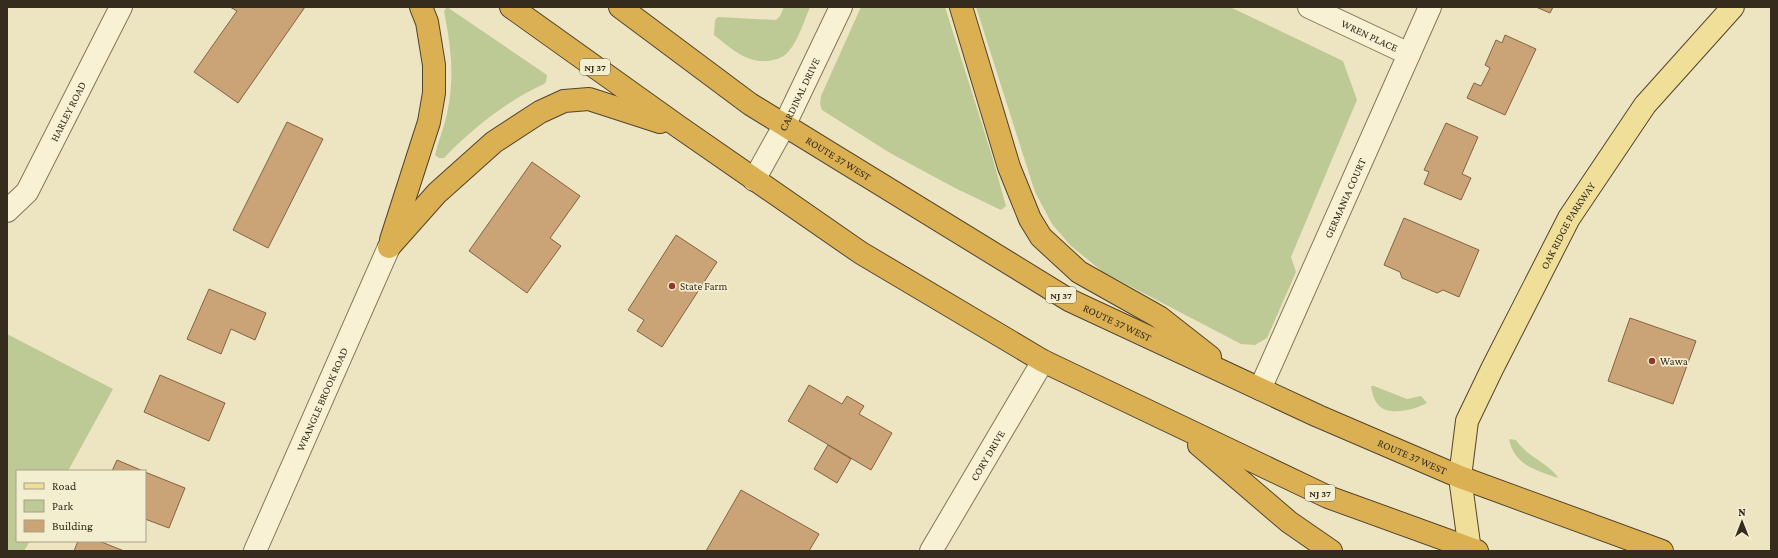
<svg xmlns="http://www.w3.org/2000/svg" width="1778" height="558" font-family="'Crimson Pro',serif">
<rect width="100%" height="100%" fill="#ede5c1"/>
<g fill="#bdca95">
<path d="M447 7 547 75 546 82 544 84C507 101 473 128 444 158H439L435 155C438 141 444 128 447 114 455 77 451 47 444 11Z"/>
<path d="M784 7H810C804 21 799 39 789 51 785 56 779 59 773 60 749 66 732 49 714 35L715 20 718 17 776 20 780 16Z"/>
<polygon points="861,7 945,7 992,156 1006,206 1001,210 955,188 890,153 822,110 820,104 821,96"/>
<polygon points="976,7 1230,7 1343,61 1357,100 1291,257 1296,272 1267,338 1255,345 1241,344 1103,272 1071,246 1052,224 1035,192"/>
<polygon points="7,334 113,389 68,471 17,471 17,541 30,541 24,551 7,551"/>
<path d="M1371 386H1374L1407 399 1421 396 1427 403C1414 410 1385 418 1376 402 1373 397 1372 392 1371 386Z"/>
<path d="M1509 439 1516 440C1525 455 1554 467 1558 478 1536 470 1514 465 1509 439Z"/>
</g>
<g fill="#caa477" stroke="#846340">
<polygon points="230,7 305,7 238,103 194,72 237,11"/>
<polygon points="1536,7 1553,7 1550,13"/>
<polygon points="1505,35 1536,49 1505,115 1467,98 1474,83 1481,86 1490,68 1485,65 1496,40 1502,43"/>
<polygon points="287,122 323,139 268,248 233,230"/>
<polygon points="1446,123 1478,137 1462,174 1471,178 1461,200 1424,184 1429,172 1424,170"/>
<polygon points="532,162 580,196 550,238 561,246 527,293 469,251"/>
<polygon points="1404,218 1479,250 1459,297 1443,290 1437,293 1402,278 1400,272 1384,265"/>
<polygon points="676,235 717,262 662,347 637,331 644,320 628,310"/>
<polygon points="209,289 266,313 255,340 231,329 221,354 187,339"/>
<polygon points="1630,318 1696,341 1673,404 1608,381"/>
<polygon points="160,375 225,403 209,441 144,412"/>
<polygon points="809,385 842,404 847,396 864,406 859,414 892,433 871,470 788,421"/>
<polygon points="828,445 851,459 837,483 814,469"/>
<polygon points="117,460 143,471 112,471"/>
<polygon points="145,472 185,488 169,528 145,519"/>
<polygon points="741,490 819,534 809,551 706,551"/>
<polygon points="78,541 99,541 124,551 74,551"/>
</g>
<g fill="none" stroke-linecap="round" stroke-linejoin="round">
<defs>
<g id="minor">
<path id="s1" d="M1309 7 1409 54"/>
<path id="s2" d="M754 180 784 126 841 7"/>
<path id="s3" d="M7 211 27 192 121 7"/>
<path id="s4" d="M1260 389 1430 7"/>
<path id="s5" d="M255 551 389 247"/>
<path id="s6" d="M931 551 1043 361"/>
</g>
<g id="major">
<path id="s7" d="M1470 551 1460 477 1467 421 1492 369 1569 218 1645 105 1733 7"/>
</g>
<g id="highway">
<polyline points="511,7 679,127 861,253 1043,361 1328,497 1477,551"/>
<path id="s8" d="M620 7 750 104 1069 300 1318 416 1460 477 1662 551"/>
<polyline points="961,7 1009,167 1030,219 1041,237 1079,272 1159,317 1210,357"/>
<polyline points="391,240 429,122 434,93 434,65 427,22 421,7"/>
<polyline points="389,247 437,193 494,142 540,112 564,101 589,99 660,122"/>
<polyline points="1199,445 1289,522 1331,551"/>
</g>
</defs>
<use href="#minor" stroke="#857659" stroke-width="24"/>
<use href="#major" stroke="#53442d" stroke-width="24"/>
<use href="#highway" stroke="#53442d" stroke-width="24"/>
<use href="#minor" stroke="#f8f1d4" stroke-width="22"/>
<use href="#major" stroke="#efdf99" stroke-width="22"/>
<use href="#highway" stroke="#dbb053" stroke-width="22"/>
</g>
<g fill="#93372b" stroke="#f4eed0" stroke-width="1.5">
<circle cx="672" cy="286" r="4"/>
<circle cx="1652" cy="361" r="4"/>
</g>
<g text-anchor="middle" stroke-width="3.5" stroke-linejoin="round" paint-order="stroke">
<g fill="#f4eed0" stroke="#6e6653" stroke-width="1">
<rect x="580" y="59" width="30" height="16" rx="3"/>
<rect x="1046" y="287" width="30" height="16" rx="3"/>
<rect x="1305" y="485" width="30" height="16" rx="3"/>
</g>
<g font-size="10" font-weight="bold" fill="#352c1d">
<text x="595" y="71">NJ 37</text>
<text x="1061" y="299">NJ 37</text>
<text x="1320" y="497">NJ 37</text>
</g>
<g font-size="11" fill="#352c1d" stroke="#f4eed0">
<text dy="4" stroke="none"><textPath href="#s1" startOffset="67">WREN PLACE</textPath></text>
<text dy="4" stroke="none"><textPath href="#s2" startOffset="97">CARDINAL DRIVE</textPath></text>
<text dy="4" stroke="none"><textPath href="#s3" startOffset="118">HARLEY ROAD</textPath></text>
<text dy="4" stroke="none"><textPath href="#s8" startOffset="266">ROUTE 37 WEST</textPath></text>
<text dy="4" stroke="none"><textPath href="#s4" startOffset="209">GERMANIA COURT</textPath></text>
<text dy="4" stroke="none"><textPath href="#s7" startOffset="351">OAK RIDGE PARKWAY</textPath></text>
<text dy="4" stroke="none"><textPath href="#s8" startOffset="590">ROUTE 37 WEST</textPath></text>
<text dy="4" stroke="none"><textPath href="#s5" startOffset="166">WRANGLE BROOK ROAD</textPath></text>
<text dy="4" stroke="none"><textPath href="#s6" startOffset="111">CORY DRIVE</textPath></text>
<text dy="4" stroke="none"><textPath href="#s8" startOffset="914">ROUTE 37 WEST</textPath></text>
</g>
<g font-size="11" fill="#352c1d" stroke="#f4eed0" text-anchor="start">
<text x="680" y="290">State Farm</text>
<text x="1660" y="365">Wawa</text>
</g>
</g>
<rect width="1778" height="558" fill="none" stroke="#352c1d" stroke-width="16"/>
<rect x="16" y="470" width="130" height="72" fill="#f4eed0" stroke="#a8a088"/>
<rect x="24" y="483" width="20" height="6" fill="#efdf99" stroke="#a8a088"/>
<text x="52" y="490" font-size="12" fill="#352c1d">Road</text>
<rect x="24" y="500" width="20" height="12" fill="#bdca95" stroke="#a8a088"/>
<text x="52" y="510" font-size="12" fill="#352c1d">Park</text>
<rect x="24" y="520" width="20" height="12" fill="#caa477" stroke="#a8a088"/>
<text x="52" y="530" font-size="12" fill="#352c1d">Building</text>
<g transform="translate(1742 522)" stroke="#f4eed0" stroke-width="3" paint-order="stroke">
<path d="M0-3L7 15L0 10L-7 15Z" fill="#352c1d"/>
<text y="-6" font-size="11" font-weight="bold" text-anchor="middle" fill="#352c1d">N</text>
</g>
</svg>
